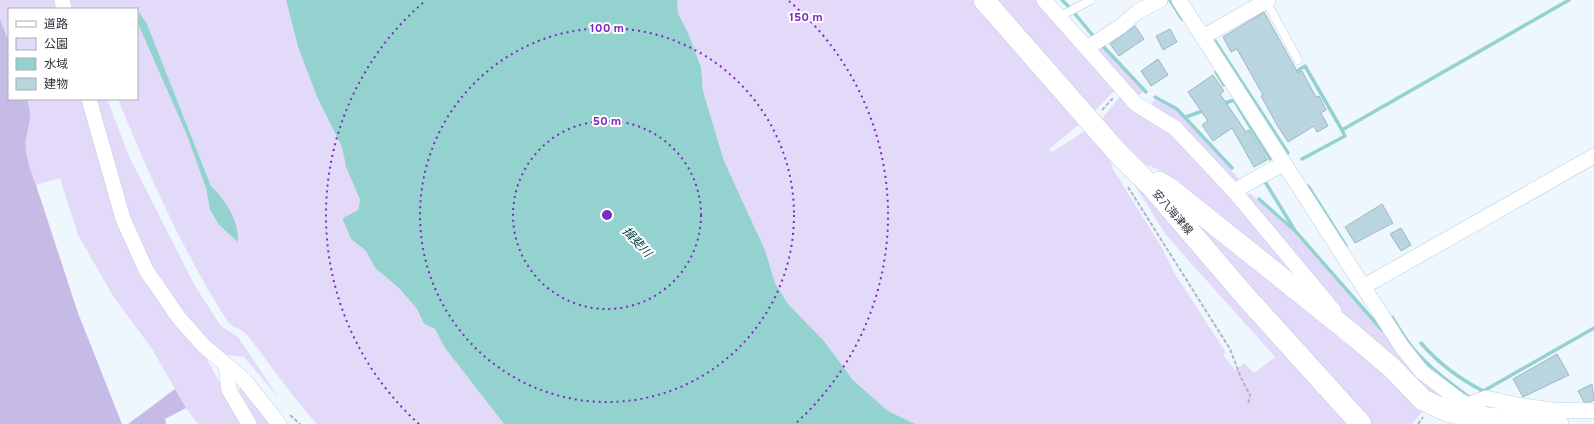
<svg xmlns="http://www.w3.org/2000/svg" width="1594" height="424" font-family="Overpass,'Noto Sans JP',sans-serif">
<rect width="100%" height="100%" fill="#eff7fe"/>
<g fill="#e3dafa" fill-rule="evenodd">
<polygon points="0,0 57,0 59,9 9,9 9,42 0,19"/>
<path d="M66 0H286L298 47 317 97 342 147 346 167 360 200 358 210 343 218 351 239 366 251 375 268 399 288 417 309 424 324 435 329 445 348 504 424H317C291 396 271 365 248 336 243 329 233 328 228 322 183 252 149 175 118 99H137V9H69ZM139 13 147 24 211 186 238 242 219 225 210 210 206 188 186 133 138 24Z"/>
<polygon points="677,0 974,0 1082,122 1049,149 1052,152 1088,129 1108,150 1113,169 1162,248 1175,274 1225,351 1224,356 1235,370 1244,363 1254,373 1275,357 1166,235 1125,170 1351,424 915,424 888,411 853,380 824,341 788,304 775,283 765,250 724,161 703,91 701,67 688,33 678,13"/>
<polygon points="994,0 1038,0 1117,88 1093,113"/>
<polygon points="1100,44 1143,92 1136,97 1093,48"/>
<polygon points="1122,94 1171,130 1319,298 1319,302 1157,169 1135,160 1100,121"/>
<path d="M27 99H85L118 218 204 354 243 424H198L186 408 152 349 113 296 78 235 60 178 36 185C31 172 24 154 26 139 29 122 33 118 27 99Z"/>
<polygon points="93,99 107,99 129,156 194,284 221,326 238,337 279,398 244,357 219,354 204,342 149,268 126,218"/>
<polygon points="1155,99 1175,109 1184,118 1240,180 1234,185 1150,106"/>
<polygon points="1160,189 1320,318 1344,343 1348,339 1423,411 1412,424 1369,424"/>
<polygon points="1250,193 1295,234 1381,331 1387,333 1446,397 1444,400 1420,387 1355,327 1246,198"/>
<polygon points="241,385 272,424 255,424 236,396"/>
</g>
<g fill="#c6bae6">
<path d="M0 19 9 42V99H27C33 118 29 122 26 139 24 154 31 172 36 185L78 313 122 424H0Z"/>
<polygon points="175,389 186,408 165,419 166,424 128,424"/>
</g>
<g fill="#94d2d0">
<polygon points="286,0 677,0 678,13 688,33 701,67 703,91 724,161 765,250 775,283 788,304 824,341 853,380 888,411 915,424 504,424 445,348 435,329 424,324 417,309 399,288 375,268 366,251 351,239 343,220 343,218 358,210 360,200 346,167 342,147 317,97 298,47"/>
<path d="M139 12 147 24 211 186C226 201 239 220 238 242L219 225 210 210 206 188 186 133 138 24Z"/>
</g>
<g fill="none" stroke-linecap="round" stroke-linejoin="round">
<g stroke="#94d2d0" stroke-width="3.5">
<polyline points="1062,0 1069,7"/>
<polyline points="1170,0 1182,19"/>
<polyline points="1075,14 1095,38"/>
<polyline points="1215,41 1288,153"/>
<polyline points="1101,44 1146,92"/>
<polyline points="1216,72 1224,85"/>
<polyline points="1294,73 1305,66 1342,130"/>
<polyline points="1155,97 1177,109 1232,168"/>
<polyline points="1222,104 1234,100 1270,159"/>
<polyline points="1186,117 1205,110"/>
<polyline points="1302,159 1345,136 1342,130 1569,0"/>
<polyline points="1266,179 1264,180 1294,229"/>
<polyline points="1308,186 1346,246"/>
<polyline points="1259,199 1296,232 1382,330"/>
<path d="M1392 317C1398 327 1404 337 1411 346 1428 367 1449 382 1470 398"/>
<path d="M1421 343C1439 364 1458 378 1483 391"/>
<polyline points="1480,393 1594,328"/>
</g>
</g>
<g fill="#b9d5df" stroke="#9db8c1">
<polygon points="1264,12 1298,73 1302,71 1316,97 1319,96 1326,110 1321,113 1328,126 1317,132 1314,126 1288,142 1277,125 1261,96 1263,95 1237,49 1231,52 1223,37"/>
<polygon points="1135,26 1144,39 1119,56 1110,44"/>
<polygon points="1170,29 1177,42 1163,50 1156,36"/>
<polygon points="1158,59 1168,75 1151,86 1141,71"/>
<polygon points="1213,75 1224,91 1220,94 1246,132 1249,130 1267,160 1254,167 1232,128 1213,141 1202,125 1208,121 1188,92"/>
<polygon points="1382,204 1393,223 1355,243 1345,227"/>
<polygon points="1401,228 1411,245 1401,251 1390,234"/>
<polygon points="1557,354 1569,375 1523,397 1513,379"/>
<polygon points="1592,384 1594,400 1590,402 1584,402 1578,391"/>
</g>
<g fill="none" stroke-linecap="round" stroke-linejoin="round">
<defs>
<g id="lane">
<polyline points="1266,1 1298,60"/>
<polyline points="1059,17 1091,0"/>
</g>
<g id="street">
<polyline points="62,0 64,9"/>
<polyline points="1044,0 1136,104 1175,128 1234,191 1334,311"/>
<polyline points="1179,0 1402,347 1422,372 1459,400 1487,416"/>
<polyline points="1203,37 1268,0"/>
<polyline points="1087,48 1120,27 1137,12 1160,0"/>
<polyline points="89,99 123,219 146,270 179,318 204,346 244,380 279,424"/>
<polyline points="1234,191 1284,163"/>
<polyline points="1363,287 1594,156"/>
<polyline points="226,365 229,390 249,424"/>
<polyline points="1468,405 1486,398 1517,405 1553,410 1594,411"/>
</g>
<g id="secondary">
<polyline points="984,0 1117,152 1151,186 1246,297 1361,424"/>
<polyline points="1152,186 1159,182 1169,188 1352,334 1392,368 1423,400 1447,411 1467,416 1558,424"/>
</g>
</defs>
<use href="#lane" stroke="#bbcfe1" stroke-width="9"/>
<use href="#street" stroke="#bbcfe1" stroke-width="16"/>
<use href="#secondary" stroke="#bbcfe1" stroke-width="22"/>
<g stroke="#afb7be" stroke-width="2" stroke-dasharray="4 2" stroke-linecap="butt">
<polyline points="1102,110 1113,98"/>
<polyline points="1128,187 1230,349 1241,378 1250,395 1248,405"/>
<polyline points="290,415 300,424"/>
<polyline points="1418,424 1423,417"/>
</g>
<use href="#lane" stroke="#fff" stroke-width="8"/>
<use href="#street" stroke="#fff" stroke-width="15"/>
<use href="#secondary" stroke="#fff" stroke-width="21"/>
</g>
<g fill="none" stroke="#7b2cbf" stroke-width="2" stroke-dasharray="2 4">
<circle cx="607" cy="215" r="94"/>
<circle cx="607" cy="215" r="187"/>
<path d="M419 424A281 281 0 0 1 425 1M789 1A281 281 0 0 1 795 424"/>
</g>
<g text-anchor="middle" stroke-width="4" stroke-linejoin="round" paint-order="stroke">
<g font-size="11" fill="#2b3239" stroke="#fff">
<text transform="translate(1173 212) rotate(49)" y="4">安八海津線</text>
</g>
<g font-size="12" font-style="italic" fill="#054140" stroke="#fff">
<text transform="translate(637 242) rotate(47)" y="4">揖斐川</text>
</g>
</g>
<circle cx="607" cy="215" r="6" fill="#7b2cbf" stroke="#fff" stroke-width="2"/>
<g font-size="12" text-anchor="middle" font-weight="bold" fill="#7b2cbf" stroke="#fff" stroke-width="4" stroke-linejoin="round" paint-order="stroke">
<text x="806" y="21">150 m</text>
<text x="607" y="32">100 m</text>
<text x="607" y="125">50 m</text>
</g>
<rect x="8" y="8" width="130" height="92" fill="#ffffff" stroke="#aaadb0"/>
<rect x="16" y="21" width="20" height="6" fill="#ffffff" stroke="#aaadb0"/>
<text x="44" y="28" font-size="12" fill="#2b3239">道路</text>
<rect x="16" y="38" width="20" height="12" fill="#e3dafa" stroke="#aaadb0"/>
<text x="44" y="48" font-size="12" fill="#2b3239">公園</text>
<rect x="16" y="58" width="20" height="12" fill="#94d2d0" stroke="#aaadb0"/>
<text x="44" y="68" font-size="12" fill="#2b3239">水域</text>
<rect x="16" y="78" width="20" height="12" fill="#b9d5df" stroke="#aaadb0"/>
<text x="44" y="88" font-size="12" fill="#2b3239">建物</text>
</svg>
